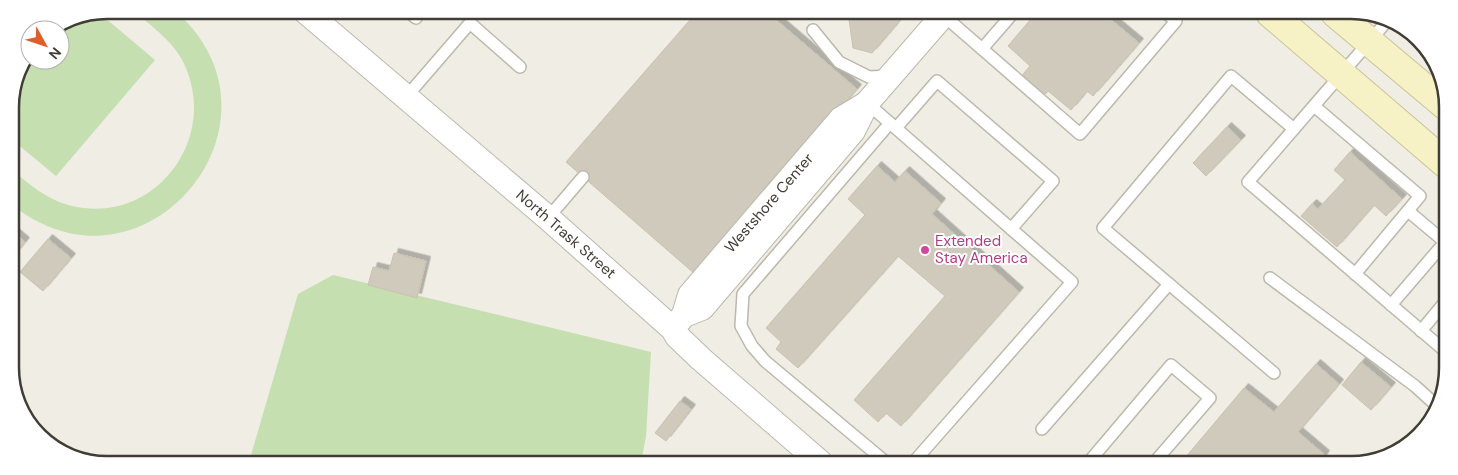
<svg xmlns="http://www.w3.org/2000/svg" width="1458" height="475" font-family="'DM Sans',sans-serif">
<defs>
<filter id="shadow"><feDropShadow dx="4.5" dy="-4.5" stdDeviation="0" flood-color="#0004"/></filter>
</defs>
<rect width="100%" height="100%" fill="#efede4"/>
<g fill="#c5dfb1">
<path d="M133 10H174C302 119 145 312 11 204V169C29 184 47 200 72 206 157 226 223 134 181 58 170 39 150 25 133 10Z"/>
<polygon points="98,12 155,60 56,176 10,138 10,100 30,57 30,60 60,60 60,30 50,30 70,17"/>
<polygon points="333,275 651,352 646,436 641,463 249,462 298,294"/>
</g>
<g fill="#cfcabb" stroke="#c9c2af" filter="url(#shadow)">
<polygon points="697,12 767,12 857,89 696,275 566,162"/>
<polygon points="848,12 907,12 872,53 853,48"/>
<polygon points="1037,12 1103,13 1139,43 1093,96 1087,91 1071,110 1048,91 1041,98 1019,79 1030,66 1008,46"/>
<polygon points="1227,127 1241,140 1206,176 1193,163"/>
<polygon points="1350,152 1402,199 1386,216 1374,205 1337,247 1301,216 1312,204 1318,209 1345,180 1334,170"/>
<polygon points="877,166 895,182 905,171 941,203 932,214 1019,292 901,426 886,413 878,422 854,400 945,296 898,256 798,368 776,349 781,342 766,328 865,215 848,199"/>
<polygon points="11,230 25,242 11,259"/>
<polygon points="48,239 71,258 43,291 20,272"/>
<polygon points="394,253 426,261 417,298 368,285 373,267 389,271"/>
<polygon points="1361,362 1391,387 1371,410 1342,385"/>
<polygon points="1316,364 1339,384 1298,432 1325,455 1318,465 1180,464 1244,388 1274,412"/>
<polygon points="680,401 691,409 666,441 655,433"/>
</g>
<g fill="none" stroke-linecap="round" stroke-linejoin="round">
<defs>
<g id="lane">
<polyline points="407,11 416,18"/>
<polyline points="943,15 1080,134 1176,21 1166,13"/>
<polyline points="1388,20 1248,182 1445,351"/>
<polyline points="813,30 839,62 869,77 889,76"/>
<polyline points="982,49 1014,12"/>
<polyline points="407,96 470,23 520,67"/>
<polyline points="867,103 1072,282 912,464"/>
<polyline points="1314,106 1420,196 1355,274"/>
<polyline points="896,128 937,81 1053,181 1011,229"/>
<polyline points="548,218 583,177"/>
<polyline points="1270,278 1415,386 1437,406"/>
<polyline points="1391,305 1445,242 1408,211"/>
<polyline points="1421,331 1445,302"/>
<polyline points="1274,373 1103,228 1231,76 1294,129"/>
<polyline points="1042,429 1169,284"/>
<polyline points="994,463 995,464"/>
<polyline points="888,464 765,361 752,346 741,326 743,294 890,123"/>
<polyline points="1089,464 1088,463 1171,365 1210,398 1153,464"/>
</g>
<g id="street">
<polyline points="305,11 548,218 673,329 677,336 701,359 821,463"/>
<polyline points="684,315 702,308 853,131 867,103 946,12"/>
<polyline points="678,322 684,315 690,295 841,119 866,104"/>
</g>
<g id="secondary">
<polyline points="1270,13 1446,164"/>
<polyline points="1335,13 1446,106"/>
</g>
</defs>
<use href="#lane" stroke="#bcb8ab" stroke-width="14"/>
<use href="#street" stroke="#bcb8ab" stroke-width="26"/>
<use href="#secondary" stroke="#cac398" stroke-width="30"/>
<use href="#lane" stroke="#fff" stroke-width="11"/>
<use href="#street" stroke="#fff" stroke-width="24"/>
<use href="#secondary" stroke="#f7f1c6" stroke-width="28"/>
</g>
<circle fill="#d1479c" stroke="#fff" stroke-width="2" cx="925" cy="250" r="5"/>
<g text-anchor="middle" stroke-width="4" stroke-linejoin="round" paint-order="stroke">
<g font-size="15" fill="#413d35" stroke="#fff">
<text transform="translate(769 203) rotate(-49)" y="5">Westshore Center</text>
<text transform="translate(566 234) rotate(41)" y="5">North Trask Street</text>
</g>
<g font-size="15" fill="#b23c85" stroke="#fff" text-anchor="start">
<text x="935" y="246">Extended<tspan x="935" dy="17">Stay America</tspan></text>
</g>
</g>
<path d="M0 0H1458V475H0ZM107 19H1351A88 88 0 0 1 1439 107V368A88 88 0 0 1 1351 456H107A88 88 0 0 1 19 368V107A88 88 0 0 1 107 19Z" fill="#fff" fill-rule="evenodd"/>
<path fill="none" stroke="#413d35" stroke-width="2.5" d="M107 19H1351A88 88 0 0 1 1439 107V368A88 88 0 0 1 1351 456H107A88 88 0 0 1 19 368V107A88 88 0 0 1 107 19Z"/>
<g transform="translate(45 45) rotate(130)"><circle r="24" fill="#ffffff" stroke="#b3b1ae"/>
<path d="M0-4L9 19L0 12L-9 19Z" fill="#df5c2b"/>
<text y="-8" font-size="14" font-weight="bold" text-anchor="middle" fill="#413d35">N</text>
</g>
</svg>
